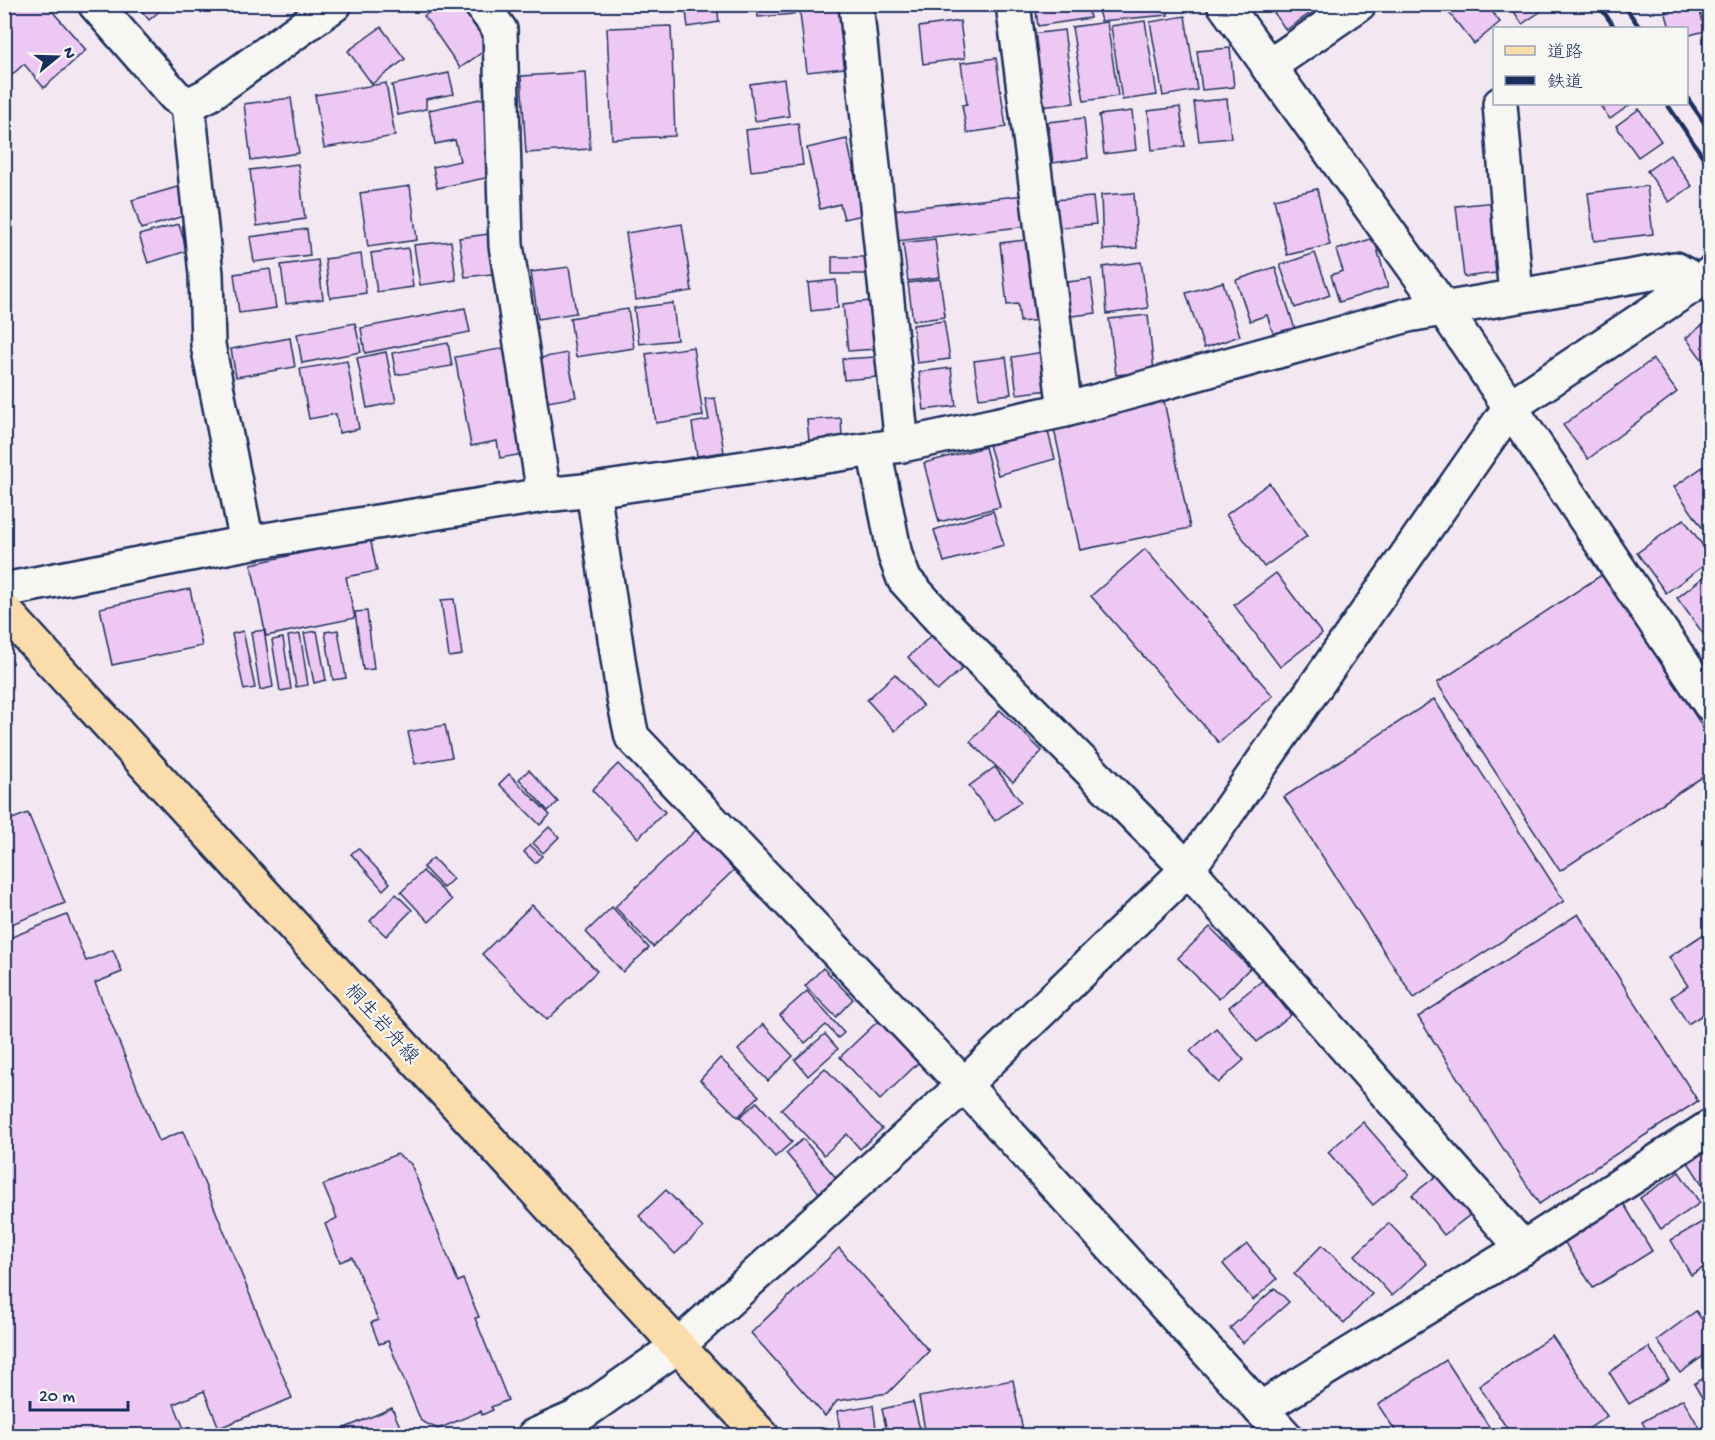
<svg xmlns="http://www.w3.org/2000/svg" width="1715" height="1440" font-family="'Gochi Hand','Klee One',sans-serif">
<rect width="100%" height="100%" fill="#f3e8f2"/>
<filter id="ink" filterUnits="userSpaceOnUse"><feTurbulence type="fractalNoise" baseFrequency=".0167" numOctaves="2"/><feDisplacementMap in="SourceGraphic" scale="12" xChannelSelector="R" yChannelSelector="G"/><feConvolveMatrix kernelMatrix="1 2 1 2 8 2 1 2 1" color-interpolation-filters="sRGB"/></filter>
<g filter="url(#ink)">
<g fill="#edc8f2" stroke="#1b2f5e" stroke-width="1.5">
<polygon points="4,4 46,4 86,50 44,88 24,64 4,82"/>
<polygon points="136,4 168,4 149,20"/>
<polygon points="441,4 462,4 491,46 460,68 424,16"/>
<polygon points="685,4 717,4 719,22 688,27"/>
<polygon points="757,4 793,4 794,14 758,17"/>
<polygon points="847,4 854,67 807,72 799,5"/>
<polygon points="958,4 991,4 959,8"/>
<polygon points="1035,4 1088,4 1090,18 1038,26"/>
<polygon points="1096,4 1167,4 1168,15 1101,21"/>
<polygon points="1268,4 1318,4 1319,7 1286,30"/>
<polygon points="1442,4 1486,4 1500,22 1474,44"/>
<polygon points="1509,4 1552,4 1522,24"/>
<polygon points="1692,4 1698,4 1705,31 1686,36 1686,28 1670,28 1665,11"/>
<polygon points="1185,16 1197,90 1163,96 1150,22"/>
<polygon points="960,21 965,58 923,64 919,27"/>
<polygon points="1145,21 1157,95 1122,100 1111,26"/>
<polygon points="1107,22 1118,96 1084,101 1072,27"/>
<polygon points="671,26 675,136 612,139 607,28"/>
<polygon points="381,27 405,59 372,84 348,51"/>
<polygon points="1064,30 1074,103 1041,107 1031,34"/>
<polygon points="1230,48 1234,87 1202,90 1197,51"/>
<polygon points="996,58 1006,127 967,133 962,105 967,104 961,63"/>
<polygon points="586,72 590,149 526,153 521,76"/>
<polygon points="449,73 454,94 426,99 426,109 398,115 392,85"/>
<polygon points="784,79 789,116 755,121 750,84"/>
<polygon points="386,83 395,136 324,148 315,95"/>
<polygon points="291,98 299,153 251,160 244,104"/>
<polygon points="485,98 500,175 437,188 433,167 460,161 455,140 435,144 429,110"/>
<polygon points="1227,99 1231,138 1199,141 1194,102"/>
<polygon points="1599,104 1631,104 1610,119"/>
<polygon points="1180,107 1185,146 1152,150 1148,111"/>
<polygon points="1639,109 1661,141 1638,157 1616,126"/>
<polygon points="1132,111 1136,150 1104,154 1099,115"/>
<polygon points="1084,118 1088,158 1053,163 1048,122"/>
<polygon points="798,123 803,165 751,171 746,130"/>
<polygon points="847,139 863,215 844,219 840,204 820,209 807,148"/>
<polygon points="1670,155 1692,186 1669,202 1647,171"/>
<polygon points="298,164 305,219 257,226 250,170"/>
<polygon points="181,186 190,214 141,229 132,200"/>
<polygon points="410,186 417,240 368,247 360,193"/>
<polygon points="1647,186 1653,234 1594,241 1588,193"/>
<polygon points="1317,189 1330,245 1287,255 1274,199"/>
<polygon points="1134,193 1137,248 1103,250 1101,195"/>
<polygon points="1025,195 1029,226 897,241 893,210"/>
<polygon points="1093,197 1096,224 1055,228 1053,200"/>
<polygon points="1496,202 1504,272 1464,277 1456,206"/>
<polygon points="179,224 187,251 148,263 139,235"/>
<polygon points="682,224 692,291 636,300 626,233"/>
<polygon points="307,229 310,255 254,262 250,237"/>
<polygon points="496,233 501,273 465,277 459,238"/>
<polygon points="1374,238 1388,287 1339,302 1331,275 1343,271 1336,250"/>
<polygon points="935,239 940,277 908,281 903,243"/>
<polygon points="1033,239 1041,320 1020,322 1018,304 1007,305 1000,243"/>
<polygon points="451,241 456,280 420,285 414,245"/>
<polygon points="408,248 413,287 377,292 371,253"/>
<polygon points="1315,253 1330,295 1295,308 1280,265"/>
<polygon points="361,254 366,293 330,298 325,259"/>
<rect x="832" y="257" width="43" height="17"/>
<polygon points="318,260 323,299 286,304 281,265"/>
<polygon points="1141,262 1148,308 1107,314 1103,267"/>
<polygon points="569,267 576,313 538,319 531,272"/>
<polygon points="1275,267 1295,329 1274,336 1267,315 1250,321 1236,280"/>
<polygon points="270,269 276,308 239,313 234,274"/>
<polygon points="940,279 945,317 913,321 908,283"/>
<polygon points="1091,279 1096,313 1064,317 1060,283"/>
<polygon points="836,280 838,308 811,311 808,283"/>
<polygon points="1223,282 1240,336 1204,348 1186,293"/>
<polygon points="870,301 876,349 848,351 843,304"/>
<polygon points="673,303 677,340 639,344 634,308"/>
<polygon points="465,308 470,332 365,353 361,328"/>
<polygon points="628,309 634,348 576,357 570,318"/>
<polygon points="1148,315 1154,371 1116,375 1109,319"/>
<polygon points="1710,319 1710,370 1686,338"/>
<polygon points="944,321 950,359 917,363 913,325"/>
<polygon points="355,323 361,352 302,363 297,334"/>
<polygon points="290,338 295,367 236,377 231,349"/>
<polygon points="448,343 452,366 396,375 392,353"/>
<polygon points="693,347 703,416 656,423 646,354"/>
<polygon points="505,348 524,454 500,458 497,441 471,446 455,357"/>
<polygon points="386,352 396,402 367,408 357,358"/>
<polygon points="1043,352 1049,390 1017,394 1012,357"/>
<polygon points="567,353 576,397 548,402 540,358"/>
<polygon points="876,357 877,377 844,380 842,359"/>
<polygon points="1006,357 1011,394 979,398 974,361"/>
<polygon points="1653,359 1677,392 1588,459 1563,425"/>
<polygon points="347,361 359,429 339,433 336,414 309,419 300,369"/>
<polygon points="951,368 956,406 924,410 919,372"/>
<polygon points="715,398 724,452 697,456 692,423 709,420 705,399"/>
<polygon points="1164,401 1190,528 1080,550 1053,424"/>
<polygon points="841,418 842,438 809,441 807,420"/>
<polygon points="1047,428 1055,459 998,475 989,445"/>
<polygon points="985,447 1000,507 939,522 924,463"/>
<polygon points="1710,462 1710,539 1674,487"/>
<polygon points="1269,483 1307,536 1264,567 1226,515"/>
<polygon points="993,511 1004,545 944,562 934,530"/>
<polygon points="1684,519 1710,556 1710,561 1666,593 1637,553"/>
<polygon points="370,538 377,571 346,577 355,618 266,636 251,564"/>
<polygon points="1145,549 1273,696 1219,743 1091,596"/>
<polygon points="1710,572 1710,643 1677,598"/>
<polygon points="1276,573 1322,634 1280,667 1234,605"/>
<polygon points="1603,574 1710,738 1710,772 1560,871 1437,683"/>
<polygon points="190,589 202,646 112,665 100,608"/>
<polygon points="454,599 462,655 449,657 441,600"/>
<polygon points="367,611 374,669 363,670 355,612"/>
<polygon points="264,630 273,687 260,690 251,632"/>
<polygon points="338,630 346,678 333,680 325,632"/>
<polygon points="243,631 255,688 244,690 232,634"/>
<polygon points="317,631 326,680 314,683 304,633"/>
<polygon points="300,634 308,685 296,687 288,636"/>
<polygon points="933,634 963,668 937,691 908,657"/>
<polygon points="283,638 291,689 280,691 272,640"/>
<polygon points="895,674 923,706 895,731 867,700"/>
<polygon points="1434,699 1564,901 1414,998 1284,797"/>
<polygon points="1000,710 1042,751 1013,782 970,742"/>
<polygon points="445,725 452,757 415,764 408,732"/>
<polygon points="618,764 665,812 638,838 592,790"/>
<polygon points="995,767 1021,802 995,821 969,786"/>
<polygon points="529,770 558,802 548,811 519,779"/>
<polygon points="509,774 550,815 540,825 499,784"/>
<polygon points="28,813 65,903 4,927 4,822"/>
<polygon points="549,827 559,837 543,853 533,843"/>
<polygon points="696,830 734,870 653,947 615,907"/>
<polygon points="530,845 542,856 535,863 524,852"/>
<polygon points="358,848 390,883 383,890 351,854"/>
<polygon points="433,858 453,879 443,888 423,867"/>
<polygon points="423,871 452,900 429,922 401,892"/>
<polygon points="396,894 412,910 386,936 370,921"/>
<polygon points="532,905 597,971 547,1020 482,954"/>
<polygon points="612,907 649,948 623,972 586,932"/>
<polygon points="1578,914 1698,1101 1539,1204 1418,1017"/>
<polygon points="67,915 86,961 113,950 122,972 95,983 159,1141 183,1131 292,1398 219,1428 204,1391 174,1404 187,1436 4,1436 4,940"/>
<polygon points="1210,927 1250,968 1219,999 1178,958"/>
<polygon points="1710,930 1710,1010 1688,1024 1671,997 1688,986 1669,957"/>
<polygon points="823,968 853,999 836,1017 805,986"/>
<polygon points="1263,980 1291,1015 1257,1042 1229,1007"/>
<polygon points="807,991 844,1033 838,1038 826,1025 805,1043 780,1015"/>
<polygon points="878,1021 918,1063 880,1100 840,1057"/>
<polygon points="763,1024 793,1056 768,1081 738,1050"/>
<polygon points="1216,1028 1244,1060 1218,1083 1190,1051"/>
<polygon points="825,1034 838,1049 808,1076 795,1060"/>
<polygon points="720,1058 759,1096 738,1117 700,1080"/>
<polygon points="825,1068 882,1129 860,1149 847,1134 824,1155 781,1109"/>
<polygon points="757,1102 792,1142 775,1157 740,1117"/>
<polygon points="1363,1122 1409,1175 1373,1205 1328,1152"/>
<polygon points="803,1139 837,1179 820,1194 786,1153"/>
<polygon points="1710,1146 1710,1196 1687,1161"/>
<polygon points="397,1154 411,1164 458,1282 463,1279 479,1317 475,1318 508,1400 491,1407 493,1410 482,1415 481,1411 438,1429 421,1421 388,1341 379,1344 371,1323 378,1320 352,1257 340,1262 325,1224 337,1218 323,1185"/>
<polygon points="1679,1172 1700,1203 1661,1229 1640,1198"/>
<polygon points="1439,1174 1471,1214 1444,1235 1412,1195"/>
<polygon points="666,1190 703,1228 675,1254 639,1216"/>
<polygon points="1622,1201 1652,1251 1593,1288 1562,1238"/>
<polygon points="1709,1218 1710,1264 1691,1275 1671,1240"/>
<polygon points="1389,1223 1427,1264 1392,1296 1355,1255"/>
<polygon points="1247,1244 1277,1279 1253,1300 1223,1264"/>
<polygon points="1322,1245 1372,1294 1344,1323 1294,1274"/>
<polygon points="839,1248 929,1351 888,1393 837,1401 825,1416 751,1333"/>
<polygon points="1275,1288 1289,1302 1243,1343 1230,1328"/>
<polygon points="1696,1311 1710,1331 1710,1351 1680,1373 1657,1340"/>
<polygon points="1552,1336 1607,1416 1578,1436 1512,1436 1479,1386"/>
<polygon points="1649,1347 1669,1379 1629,1404 1609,1372"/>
<polygon points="1446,1360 1495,1436 1399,1436 1378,1405"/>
<polygon points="1710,1374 1710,1411 1694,1384"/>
<polygon points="1013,1380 1023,1431 1000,1436 926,1436 919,1397"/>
<polygon points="1683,1399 1700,1429 1689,1436 1650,1436 1642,1422"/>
<polygon points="913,1402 921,1433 911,1436 888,1436 882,1409"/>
<polygon points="873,1405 877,1436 841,1436 837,1411"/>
<polygon points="392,1408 404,1436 326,1436"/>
</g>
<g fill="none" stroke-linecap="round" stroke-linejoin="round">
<defs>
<g id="minor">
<polyline points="95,4 175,96 188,105 208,95 335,4"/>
<polyline points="481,4 500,30 506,245 544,495"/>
<polyline points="856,4 902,445"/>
<polyline points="1013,4 1065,410"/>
<polyline points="1224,4 1444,309 1710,704"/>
<polyline points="1268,67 1359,4"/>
<polyline points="1500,104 1516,296"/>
<polyline points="188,105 206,274 208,345 247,543"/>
<polyline points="874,449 895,555 904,579 942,621 1188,869 1523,1248"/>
<polyline points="593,490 624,699 632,737 964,1085 1285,1436"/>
<polyline points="4,590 247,543 544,495 593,490 902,445 1065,410 1408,315 1675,269 1698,282"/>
<polyline points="1260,1409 1523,1248 1710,1127"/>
<polyline points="534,1436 577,1417 678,1346 964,1085 1188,869 1511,406 1710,274"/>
</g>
<polyline id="major" points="4,610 678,1346 762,1436"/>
</defs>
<use href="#minor" stroke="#1b2f5e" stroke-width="38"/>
<use href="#major" stroke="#1b2f5e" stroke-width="38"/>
<use href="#minor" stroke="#f6f6f2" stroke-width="33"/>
<use href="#major" stroke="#fbddab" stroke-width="33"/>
<g stroke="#1b2f5e" stroke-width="4.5">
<polyline points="1598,4 1615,28"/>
<polyline points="1623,4 1640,28"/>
<polyline points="1686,96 1710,131"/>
<polyline points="1667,104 1710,167"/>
</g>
</g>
</g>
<g text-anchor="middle" stroke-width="4.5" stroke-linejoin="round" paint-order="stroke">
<g font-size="20" fill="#1b2f5e" stroke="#f6f6f2">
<text transform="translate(383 1023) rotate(48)" y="7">桐生岩舟線</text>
</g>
</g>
<rect width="1715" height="1440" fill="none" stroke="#f6f6f2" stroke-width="24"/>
<rect x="12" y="12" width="1691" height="1416" fill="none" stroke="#1b2f5e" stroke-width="2" filter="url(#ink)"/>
<rect x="1493" y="27" width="195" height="78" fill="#f6f6f2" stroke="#9ea6b7" stroke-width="1.5"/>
<rect x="1505" y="46" width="30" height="9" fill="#fbddab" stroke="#9ea6b7" stroke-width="1.5"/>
<text x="1547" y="57" font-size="18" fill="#1b2f5e">道路</text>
<rect x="1505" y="76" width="30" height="9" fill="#1b2f5e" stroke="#9ea6b7" stroke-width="1.5"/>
<text x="1547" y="87" font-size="18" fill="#1b2f5e">鉄道</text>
<g transform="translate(57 57) rotate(71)" stroke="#f6f6f2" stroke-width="4.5" paint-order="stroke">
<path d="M0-4.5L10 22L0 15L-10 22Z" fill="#1b2f5e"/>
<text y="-9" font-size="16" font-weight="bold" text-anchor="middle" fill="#1b2f5e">N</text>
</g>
<path d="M30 1401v9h98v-9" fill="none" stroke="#1b2f5e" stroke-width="3"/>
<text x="39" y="1401" font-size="18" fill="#1b2f5e" stroke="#f6f6f2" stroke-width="4.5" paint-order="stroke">20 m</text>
</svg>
